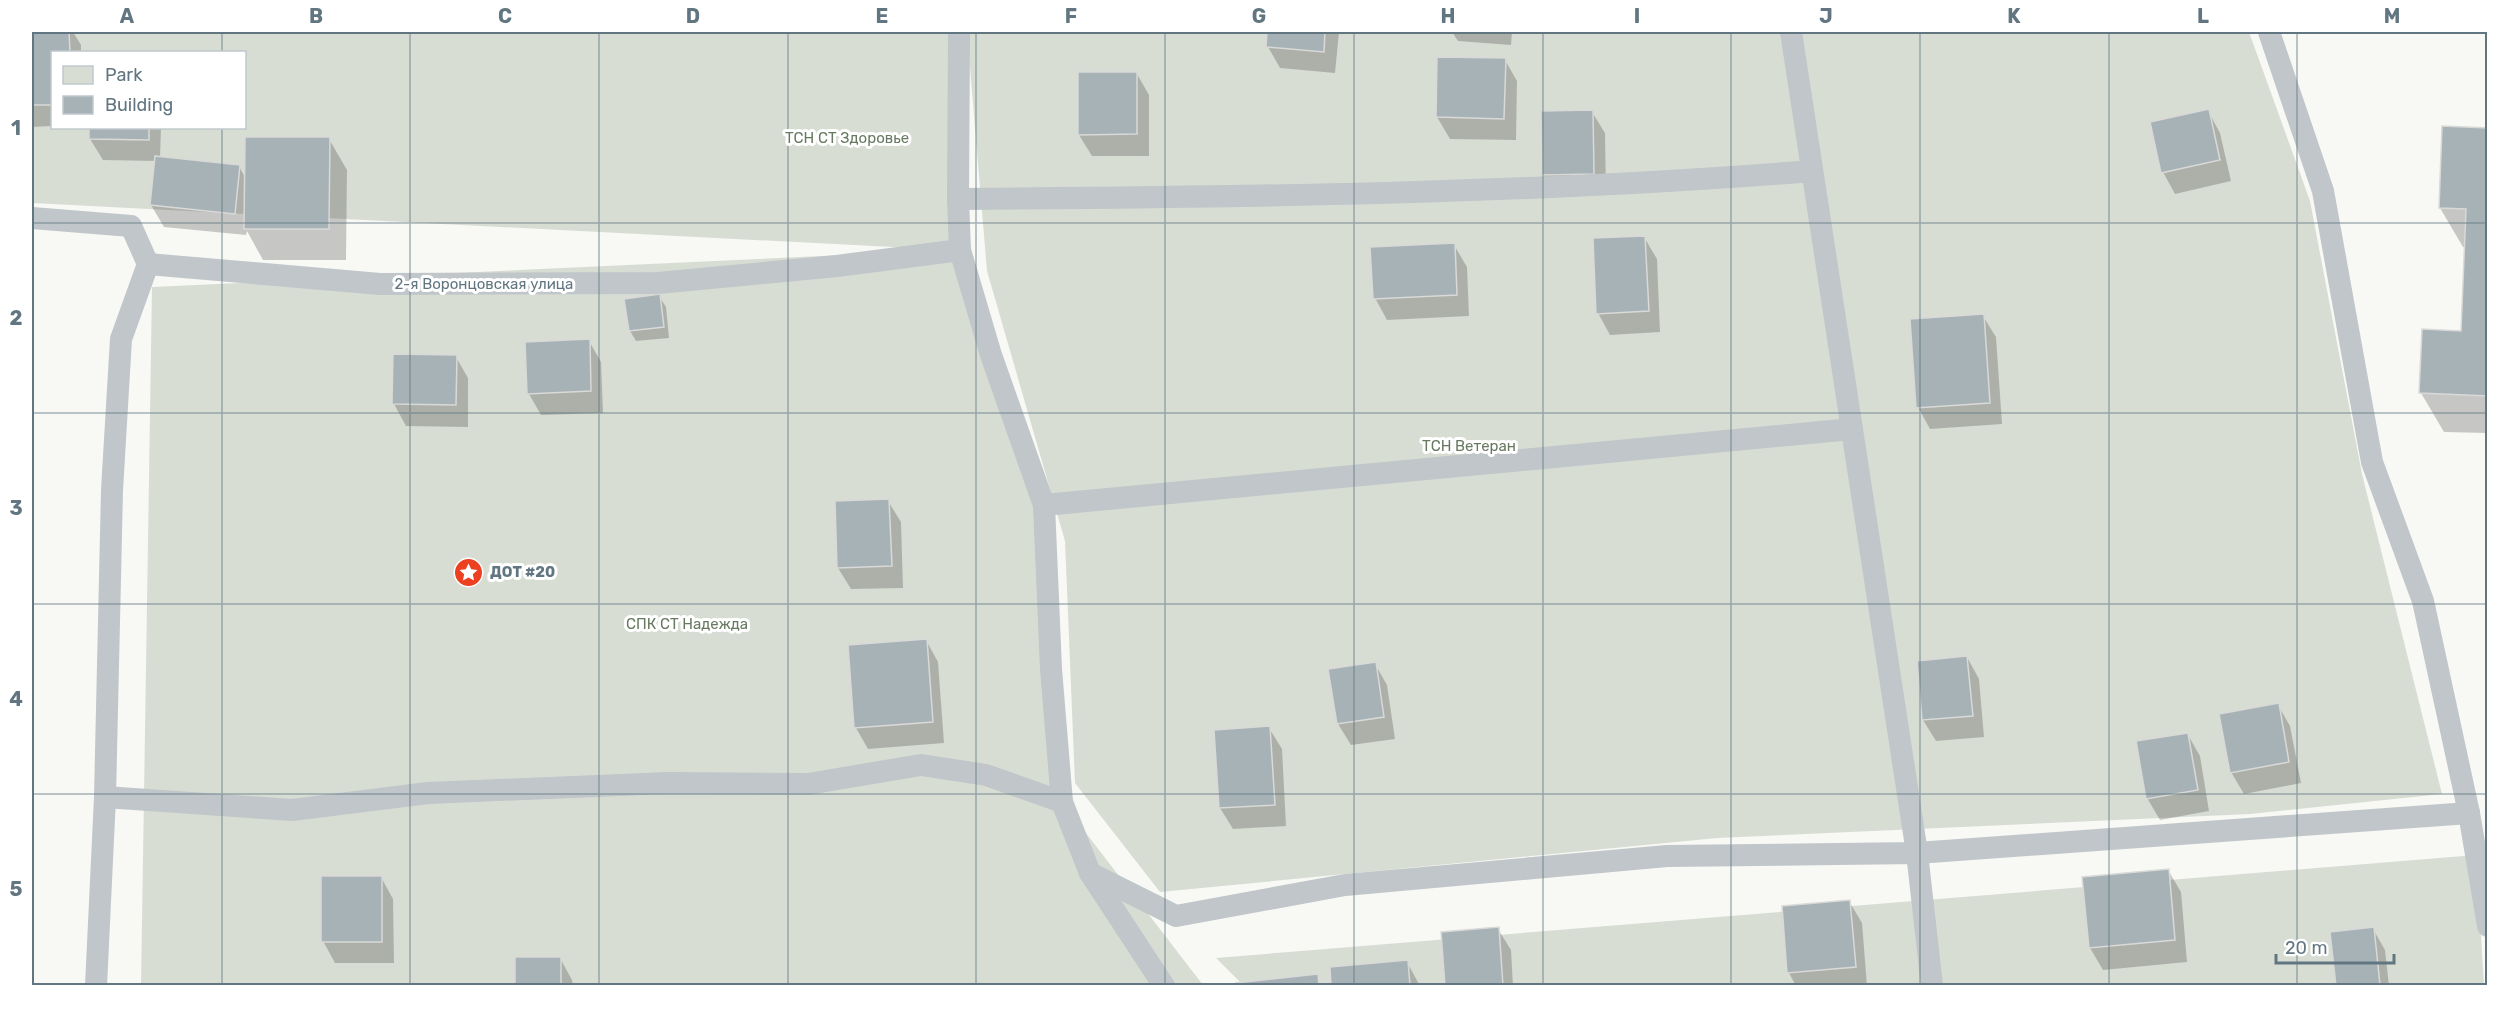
<svg xmlns="http://www.w3.org/2000/svg" width="2519" height="1017" font-family="Rubik,sans-serif">
<rect width="100%" height="100%" fill="#f8f8f5"/>
<g fill="#d8ddd4" fill-rule="evenodd">
<path d="M32 32H950L960 250 1044 505 1062 802 1203 985H141L152 287 951 250 32 203ZM52 52H244V128H52Z"/>
<polygon points="967,32 2249,32 2310,201 2362,474 2442,794 2250,814 1717,838 1160,892 1075,783 1065,541 987,271"/>
<polygon points="2476,855 2484,985 1244,986 1216,958"/>
</g>
<g fill="#0003">
<polygon points="32,32 73,32 81,45 81,52 52,52 52,126 32,127"/>
<polygon points="1269,32 1339,32 1335,73 1280,68 1268,47"/>
<polygon points="1452,32 1512,32 1511,45 1458,41"/>
<polygon points="1439,59 1505,60 1517,81 1516,140 1450,139 1437,117"/>
<polygon points="1137,74 1149,95 1149,156 1092,156 1079,135"/>
<polygon points="2208,111 2220,133 2231,181 2175,194 2163,172"/>
<polygon points="1592,112 1605,133 1606,195 1556,196 1543,174"/>
<polygon points="90,128 161,128 160,158 239,166 246,179 329,139 347,170 346,260 263,260 247,231 246,235 164,227 151,205 156,161 103,160 90,139"/>
<polygon points="2488,129 2488,433 2444,432 2421,393 2463,333 2466,247 2463,247 2440,208"/>
<polygon points="1644,237 1657,259 1660,332 1610,335 1598,313"/>
<polygon points="1454,245 1467,267 1469,316 1387,320 1375,298"/>
<polygon points="659,296 666,307 669,338 636,341 630,331"/>
<polygon points="1983,316 1996,337 2002,424 1930,429 1918,407"/>
<polygon points="589,341 601,362 603,413 541,415 529,394"/>
<polygon points="395,356 456,357 468,378 468,427 406,426 394,404"/>
<polygon points="888,501 901,522 903,588 851,589 838,568"/>
<polygon points="926,640 938,662 944,743 868,749 856,728"/>
<polygon points="1967,657 1979,679 1984,737 1936,741 1923,720"/>
<polygon points="1375,664 1387,685 1395,739 1351,745 1338,724"/>
<polygon points="2278,705 2290,726 2301,783 2244,794 2231,772"/>
<polygon points="1269,728 1282,749 1286,826 1233,829 1220,808"/>
<polygon points="2188,735 2200,756 2209,811 2160,820 2147,798"/>
<polygon points="2168,870 2181,892 2187,962 2103,970 2090,948 2084,878"/>
<polygon points="381,877 393,899 394,963 335,963 323,941"/>
<polygon points="1849,901 1862,923 1867,986 1796,986 1789,973"/>
<polygon points="1498,929 1511,950 1513,986 1447,986"/>
<polygon points="2373,929 2385,950 2389,986 2338,986"/>
<polygon points="560,958 572,980 573,986 517,986"/>
<polygon points="1407,962 1420,986 1333,986"/>
</g>
<g fill="#a7b2b7" stroke="#d9d9d7" stroke-width="1.5">
<polygon points="32,32 69,32 70,52 52,52 52,105 32,105"/>
<polygon points="1267,32 1325,32 1324,52 1266,47"/>
<polygon points="1437,57 1506,58 1504,119 1436,117"/>
<polygon points="1078,72 1137,72 1137,134 1078,135"/>
<polygon points="2209,109 2220,160 2161,173 2150,122"/>
<polygon points="1593,110 1594,174 1542,175 1541,111"/>
<polygon points="2442,126 2488,128 2488,396 2419,393 2422,329 2461,331 2466,209 2439,208"/>
<polygon points="89,128 149,128 149,140 89,139"/>
<polygon points="245,137 330,137 329,229 244,229"/>
<polygon points="155,156 240,165 235,214 150,205"/>
<polygon points="1645,236 1649,311 1596,314 1593,238"/>
<polygon points="1455,243 1457,295 1373,299 1370,247"/>
<polygon points="660,294 664,327 629,331 624,299"/>
<polygon points="1984,314 1990,403 1916,408 1910,319"/>
<polygon points="590,339 591,391 527,394 525,342"/>
<polygon points="393,354 457,355 456,405 392,404"/>
<polygon points="889,499 892,566 837,568 835,501"/>
<polygon points="927,639 933,722 854,728 848,645"/>
<polygon points="1967,656 1973,716 1922,720 1917,661"/>
<polygon points="1376,662 1384,717 1337,724 1328,669"/>
<polygon points="2279,703 2289,762 2230,773 2219,714"/>
<polygon points="1270,726 1275,805 1219,808 1214,730"/>
<polygon points="2188,733 2198,790 2146,799 2136,741"/>
<polygon points="2169,869 2175,940 2089,948 2082,877"/>
<rect x="321" y="876" width="61" height="66"/>
<polygon points="1850,900 1856,967 1787,973 1782,906"/>
<polygon points="1499,927 1503,986 1445,986 1441,932"/>
<polygon points="2374,927 2380,985 2336,986 2330,932"/>
<rect x="515" y="957" width="46" height="29"/>
<polygon points="1408,960 1410,986 1331,986 1330,967"/>
<polygon points="1318,974 1319,986 1237,986 1236,983"/>
</g>
<g fill="none" stroke-linecap="round" stroke-linejoin="round">
<g stroke="#c0c6c9" stroke-width="22">
<polyline points="959,32 958,199 960,250 991,355 1044,505 1051,669 1062,802 1090,873 1164,986"/>
<polyline points="1791,32 1917,853 1932,986"/>
<polyline points="2269,32 2323,191 2372,462 2423,601 2469,813 2488,926"/>
<path d="M958 199C1243 197 1528 194 1812 171"/>
<polyline points="32,218 131,226 148,264"/>
<polyline points="148,264 380,284 658,283 837,266 960,250"/>
<polyline points="1044,505 1852,429"/>
<polyline points="105,797 292,810 428,793 668,783 808,784 921,765 986,775 1062,802"/>
<polyline points="1090,873 1176,916 1345,885 1667,856 1917,853 2469,813"/>
<polyline points="96,986 105,797 112,490 121,339 148,264"/>
</g>
</g>
<path fill="none" stroke="#617681" stroke-width="1.5" stroke-opacity="0.55" d="M222 32V52M410 32V986M599 32V986M788 32V986M976 32V986M1165 32V986M1354 32V986M1543 32V986M1731 32V986M1920 32V986M2109 32V986M2297 32V986M222 128V986M32 223H2488M32 413H2488M32 604H2488M32 794H2488"/>
<defs>
<symbol id="sight-disc" viewBox="-11 -11 22 22"><circle r="9.5" fill="#ec4021" stroke="#fff"/><path d="M0-6L1.8-2.2L6-1.7L2.9 1.2L3.7 5.4L0 3.3L-3.7 5.4L-2.9 1.2L-6-1.7L-1.8-2.2Z" fill="#fff"/></symbol>
</defs>
<g fill-rule="evenodd">
<use href="#sight-disc" x="452" y="556" width="33" height="33"/>
</g>
<g text-anchor="middle" stroke-width="6" stroke-linejoin="round" paint-order="stroke">
<g font-size="15" fill="#677960" stroke="#fff">
<text x="847" y="143">ТСН СТ Здоровье</text>
<text x="1469" y="451">ТСН Ветеран</text>
<text x="687" y="629">СПК СТ Надежда</text>
</g>
<g font-size="15" fill="#617681" stroke="#fff">
<text x="484" y="289">2-я Воронцовская улица</text>
</g>
<g font-size="15" font-weight="bold" fill="#617681" stroke="#fff" text-anchor="start">
<text x="490" y="577">ДОТ #20</text>
</g>
</g>
<rect width="2519" height="1017" fill="none" stroke="#ffffff" stroke-width="66"/>
<rect x="51" y="51" width="195" height="78" fill="#ffffff" stroke="#c0c8cd" stroke-width="1.5"/>
<rect x="63" y="66" width="30" height="18" fill="#d8ddd4" stroke="#c0c8cd" stroke-width="1.5"/>
<text x="105" y="81" font-size="18" fill="#617681">Park</text>
<rect x="63" y="96" width="30" height="18" fill="#a7b2b7" stroke="#c0c8cd" stroke-width="1.5"/>
<text x="105" y="111" font-size="18" fill="#617681">Building</text>
<path d="M2276 954v9h118v-9" fill="none" stroke="#617681" stroke-width="3"/>
<text x="2285" y="954" font-size="18" fill="#617681" stroke="#ffffff" stroke-width="4.5" paint-order="stroke">20 m</text>
<rect x="33" y="33" width="2453" height="951" fill="none" stroke="#617681" stroke-width="2"/>
<g font-size="20" text-anchor="middle" font-weight="bold" fill="#617681">
<text x="127" y="23">A</text>
<text x="316" y="23">B</text>
<text x="505" y="23">C</text>
<text x="693" y="23">D</text>
<text x="882" y="23">E</text>
<text x="1071" y="23">F</text>
<text x="1259" y="23">G</text>
<text x="1448" y="23">H</text>
<text x="1637" y="23">I</text>
<text x="1826" y="23">J</text>
<text x="2014" y="23">K</text>
<text x="2203" y="23">L</text>
<text x="2392" y="23">M</text>
<text x="16" y="135">1</text>
<text x="16" y="325">2</text>
<text x="16" y="515">3</text>
<text x="16" y="706">4</text>
<text x="16" y="896">5</text>
</g>
</svg>
